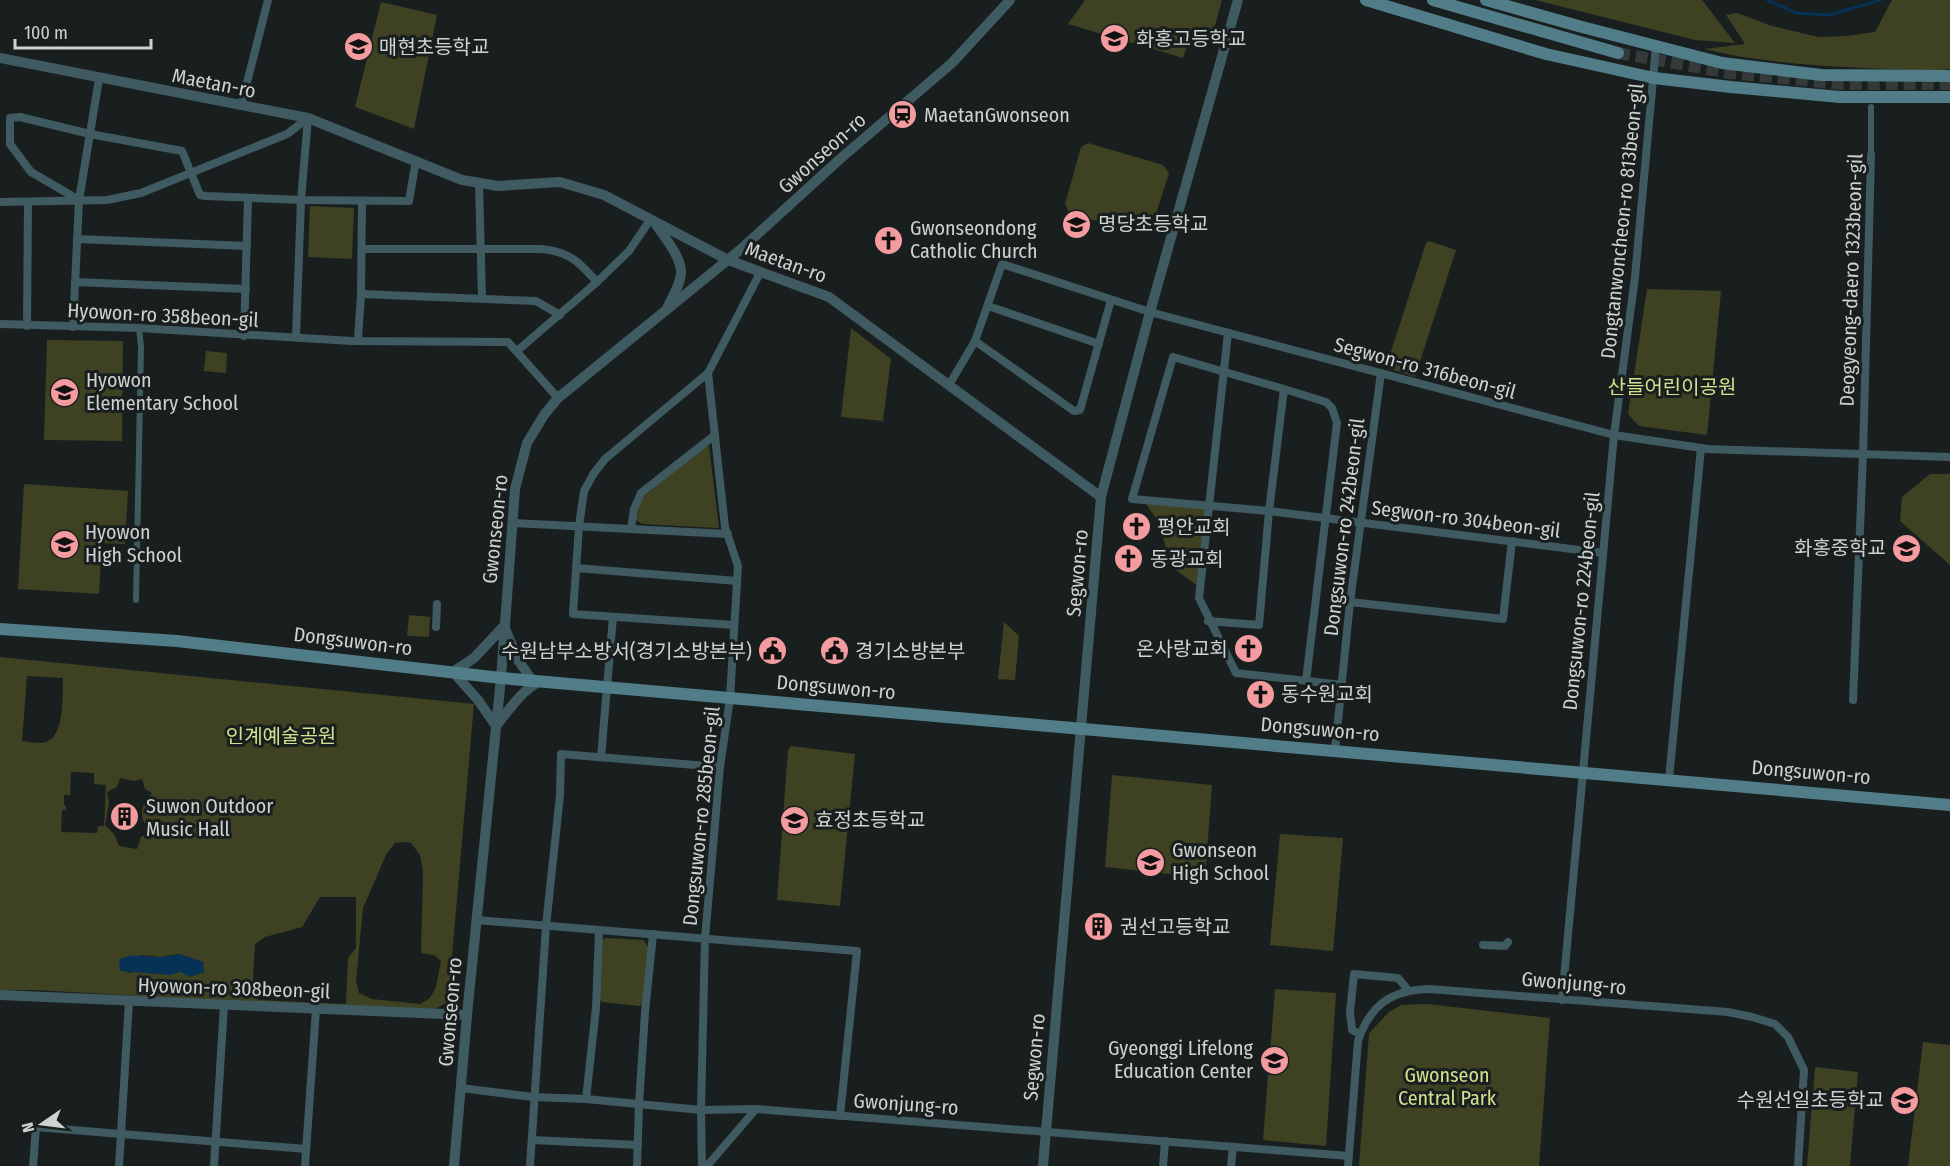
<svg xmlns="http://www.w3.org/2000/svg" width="1950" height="1166" font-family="'Fira Sans Condensed','Noto Sans KR',sans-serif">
<rect width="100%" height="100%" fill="#191f1e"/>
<g fill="#3e4223" fill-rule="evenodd">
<polygon points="1085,0 1222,0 1213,33 1193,28 1183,58 1068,24"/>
<polygon points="1535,0 1702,0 1735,43 1695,40"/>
<path d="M1892 0H1950V69L1931 71C1856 67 1778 67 1704 49L1745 44 1726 15 1737 13 1769 25 1818 37 1846 36 1875 32Z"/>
<polygon points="381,2 437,15 414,129 355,107"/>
<polygon points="1088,143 1163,165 1169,173 1151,230 1143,233 1070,214 1065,204 1081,147"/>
<polygon points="310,206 354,208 352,259 308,257"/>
<polygon points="1429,241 1456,250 1415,377 1388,368 1387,364 1426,243"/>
<polygon points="1647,289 1721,291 1707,435 1639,426 1628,414"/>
<polygon points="851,328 891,359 883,421 841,417"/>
<polygon points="47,340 123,341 122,441 44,440"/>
<polygon points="206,351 227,353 226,373 204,371"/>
<polygon points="709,446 719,528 642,524 635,519 642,498 704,447"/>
<polygon points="1930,474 1950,474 1950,565 1900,521 1902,497"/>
<polygon points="24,484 128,491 125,544 102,543 99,594 18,589"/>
<polygon points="1146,504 1208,509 1199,587 1176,570 1166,548 1158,521"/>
<polygon points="409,615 430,617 429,637 407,636"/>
<polygon points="1004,622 1019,636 1015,680 998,679"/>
<path d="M0 657 474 704 448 1002 435 1009 244 1002 36 990H0ZM27 676 63 678C62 696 66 740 42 743 36 743 29 742 22 741ZM71 772 94 773V784L106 785 104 826H98L97 833 61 832 62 810H66V806L64 805V795H70ZM120 778 134 781 142 779 145 789 152 793C138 809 140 815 149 833L141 837 137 849 119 846 114 834 105 825 109 803 107 792 117 787ZM404 842 411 843 420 855 423 872 421 953 434 955 441 961 436 987 430 998 420 1004 372 999 359 993 356 981 363 908 386 855 395 843ZM320 897H356V948L348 958 346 1004 259 1000 252 995 255 944 265 937 302 927ZM179 954 203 962 170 975 142 971 127 973 141 955 161 957Z"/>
<polygon points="791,746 855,754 840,906 777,900 788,750"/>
<polygon points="1112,775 1212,785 1205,878 1105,867"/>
<polygon points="1280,834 1343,838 1333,951 1270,945"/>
<polygon points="605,938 643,940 648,947 643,1003 640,1006 602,1002 599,997 602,941"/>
<polygon points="1275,989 1336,993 1326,1146 1263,1140"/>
<polygon points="1427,1004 1550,1018 1539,1166 1359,1166 1369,1033 1389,1012 1401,1005"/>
<polygon points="1923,1042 1950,1045 1950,1166 1908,1166"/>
<polygon points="1815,1067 1858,1072 1850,1166 1807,1166"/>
</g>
<path fill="#053255" d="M179 954 203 962 204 972 190 977 180 972 170 975 120 971 119 960C131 952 145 957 159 957 165 957 172 956 179 954Z"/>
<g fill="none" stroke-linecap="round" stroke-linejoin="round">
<polyline stroke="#053255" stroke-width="3" points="1767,0 1796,13 1829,15 1881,0"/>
<polyline stroke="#343a39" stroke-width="12" stroke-dasharray="12 6" stroke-linecap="butt" points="1618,53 1730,73 1842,84 1950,84"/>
<g stroke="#3f5b61" stroke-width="6">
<polyline points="1871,155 1871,107"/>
<polyline points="136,600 141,347 139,328"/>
</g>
<g stroke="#3f5b61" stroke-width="8">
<polyline points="241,106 268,0"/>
<polyline points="479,183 482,298"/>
<polyline points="79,200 31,172 10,144 10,118 20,117 90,134 182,151 200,195 206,196 301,200 409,201 416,160"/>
<polyline points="0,202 107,200 141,193 287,134 308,118"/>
<polyline points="77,239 247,246"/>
<path d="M362 249H542C570 252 579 262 597 282"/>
<polyline points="75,282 246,289"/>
<polyline points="361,294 536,301 560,315"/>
<polyline points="988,306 1099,344"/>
<polyline points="0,324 139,328 351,341 508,342 558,398"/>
<polyline points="27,326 28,202"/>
<polyline points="73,327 79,200 99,79"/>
<polyline points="1228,333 1199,598 1236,673 1342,685"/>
<polyline points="244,336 248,198"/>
<polyline points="296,337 301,200 308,118"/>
<polyline points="358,340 361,294 362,201"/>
<polyline points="975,341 1074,411 1080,410 1111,300"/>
<polyline points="517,351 597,282 629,251 650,220"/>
<polyline points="949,385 975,341 1002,264 1150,312 1614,435 1708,449 1950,457"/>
<polyline points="1284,389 1326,402 1332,408 1337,423 1306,681"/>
<polyline points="513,523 728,534"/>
<polyline points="631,529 634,509 641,493 715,435"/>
<polyline points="576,568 737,581"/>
<polyline points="1350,602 1503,619 1512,541"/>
<polyline points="1208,621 1259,625 1269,511 1284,389 1173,357 1132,499 1269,511 1603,553"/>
<polyline points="734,625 573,614 579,526 584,491 594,473 605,459 708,373 761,271"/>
<polyline points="436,627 437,604"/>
<polyline points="1853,700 1863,455 1871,155"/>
<polyline points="1335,750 1350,602 1381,373"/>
<polyline points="601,757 613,617"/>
<polyline points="1669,779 1701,448"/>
<polyline points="476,920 857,951 840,1116"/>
<polyline points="1483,945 1505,946 1508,942"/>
<polyline points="1562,1000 1614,435 1635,277 1656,46"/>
<polyline points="1360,1034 1352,1030 1350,1012 1354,974 1398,978 1408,990"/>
<polyline points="461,1088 533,1097 586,1099 701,1110 756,1109 1349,1156"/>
<polyline points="586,1099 596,1008 599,931"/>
<polyline points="532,1140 638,1145"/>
<polyline points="33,1166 36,1127 306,1149"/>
<polyline points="119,1166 129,1001"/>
<polyline points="214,1166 224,1005"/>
<polyline points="305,1166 316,1009"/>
<polyline points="530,1166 546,926 560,795 561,754 720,767"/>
<polyline points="637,1166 639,1104 645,1012 653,934"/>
<polyline points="702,1166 701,1110 705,938 720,767 730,698 738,566 725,527 708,373"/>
<polyline points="707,1166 756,1109"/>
<polyline points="1163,1166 1165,1141"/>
<polyline points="1231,1166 1233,1147"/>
<path d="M1348 1166 1358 1041C1370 1005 1391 990 1429 989L1728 1012 1752 1017 1775 1024 1788 1037 1804 1070 1798 1166"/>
</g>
<g stroke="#3f5b61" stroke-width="10">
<polyline points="0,58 308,118 462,180 498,186 560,182 604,195 728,260 829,297 1101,497"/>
<path d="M655 223C664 237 682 257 681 274 680 285 673 296 668 306"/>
<path d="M532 680 518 660 504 626 474 658 453 672 478 700 496 726C509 710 521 691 540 681"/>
<polyline points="0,995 467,1015"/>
<polyline points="454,1166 467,1015 501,678 515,489 527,443 544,415 558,398 740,250 840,159 952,63 1010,0"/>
<polyline points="1043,1166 1101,497 1150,312 1238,0"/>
</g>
<g stroke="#507d88" stroke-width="12">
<polyline points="1366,0 1546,54 1654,78 1731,87 1840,97 1950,97"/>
<polyline points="1433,0 1618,53"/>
<polyline points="1486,0 1582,27 1722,63 1821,75 1950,76"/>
<polyline points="0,629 177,641 501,678 1950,805"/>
</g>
</g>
<defs>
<symbol id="school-disc" viewBox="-11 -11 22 22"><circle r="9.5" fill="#f49b9f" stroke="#191f1e"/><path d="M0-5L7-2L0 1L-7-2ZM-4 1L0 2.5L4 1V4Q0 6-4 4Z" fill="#111"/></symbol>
<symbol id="station-disc" viewBox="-11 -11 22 22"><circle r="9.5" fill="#f49b9f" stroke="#191f1e"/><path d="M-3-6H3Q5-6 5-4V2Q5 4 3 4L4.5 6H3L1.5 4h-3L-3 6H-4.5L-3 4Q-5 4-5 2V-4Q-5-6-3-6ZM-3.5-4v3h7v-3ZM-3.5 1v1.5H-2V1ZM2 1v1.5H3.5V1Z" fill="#111"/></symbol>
<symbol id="church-disc" viewBox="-11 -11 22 22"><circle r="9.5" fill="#f49b9f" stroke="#191f1e"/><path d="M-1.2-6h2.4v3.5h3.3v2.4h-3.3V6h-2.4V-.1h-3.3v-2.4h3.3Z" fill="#111"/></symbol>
<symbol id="civic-disc" viewBox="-11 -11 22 22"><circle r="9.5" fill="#f49b9f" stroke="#191f1e"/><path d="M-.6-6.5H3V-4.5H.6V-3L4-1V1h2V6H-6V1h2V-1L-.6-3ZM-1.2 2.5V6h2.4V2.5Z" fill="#111"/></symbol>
<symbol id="building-disc" viewBox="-11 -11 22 22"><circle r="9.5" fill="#f49b9f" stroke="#191f1e"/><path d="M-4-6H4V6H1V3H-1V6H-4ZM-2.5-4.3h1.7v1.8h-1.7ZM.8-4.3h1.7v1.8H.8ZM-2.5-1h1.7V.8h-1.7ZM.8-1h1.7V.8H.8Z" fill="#111"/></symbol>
</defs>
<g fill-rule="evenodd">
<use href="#school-disc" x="1098" y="22" width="33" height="33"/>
<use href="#school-disc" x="342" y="30" width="33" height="33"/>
<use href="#station-disc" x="886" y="98" width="33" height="33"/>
<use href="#school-disc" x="1060" y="208" width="33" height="33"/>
<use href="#church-disc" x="872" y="224" width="33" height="33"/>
<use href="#school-disc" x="48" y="376" width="33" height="33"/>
<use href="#church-disc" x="1120" y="510" width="33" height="33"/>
<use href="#school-disc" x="48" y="528" width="33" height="33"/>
<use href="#school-disc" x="1890" y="532" width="33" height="33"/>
<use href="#church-disc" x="1112" y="542" width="33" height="33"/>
<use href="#church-disc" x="1232" y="632" width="33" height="33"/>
<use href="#civic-disc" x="756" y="634" width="33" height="33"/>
<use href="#civic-disc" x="818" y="634" width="33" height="33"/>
<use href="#church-disc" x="1244" y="678" width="33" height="33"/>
<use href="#building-disc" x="108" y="800" width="33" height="33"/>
<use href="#school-disc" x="778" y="804" width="33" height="33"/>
<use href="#school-disc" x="1134" y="846" width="33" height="33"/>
<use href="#building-disc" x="1082" y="910" width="33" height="33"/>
<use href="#school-disc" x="1258" y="1044" width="33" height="33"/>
<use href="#school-disc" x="1888" y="1084" width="33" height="33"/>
</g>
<g text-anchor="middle" stroke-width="6" stroke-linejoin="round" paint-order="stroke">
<g font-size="20" fill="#ced2d1" stroke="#191f1e" text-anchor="start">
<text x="1136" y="46">화홍고등학교</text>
<text x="379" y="54">매현초등학교</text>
<text x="924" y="122">MaetanGwonseon</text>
<text x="1098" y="231">명당초등학교</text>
<text x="910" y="235">Gwonseondong<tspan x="910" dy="23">Catholic Church</tspan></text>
<text x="86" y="387">Hyowon<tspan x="86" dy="23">Elementary School</tspan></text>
<text x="1157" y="534">평안교회</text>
<text x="85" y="539">Hyowon<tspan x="85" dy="23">High School</tspan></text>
<text x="1886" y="555" text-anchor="end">화홍중학교</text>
<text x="1150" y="566">동광교회</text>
<text x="1228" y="656" text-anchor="end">온사랑교회</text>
<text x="752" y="658" text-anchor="end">수원남부소방서(경기소방본부)</text>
<text x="855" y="658">경기소방본부</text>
<text x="1281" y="701">동수원교회</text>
<text x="146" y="813">Suwon Outdoor<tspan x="146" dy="23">Music Hall</tspan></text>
<text x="815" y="827">효정초등학교</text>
<text x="1172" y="857">Gwonseon<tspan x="1172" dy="23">High School</tspan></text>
<text x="1120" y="934">권선고등학교</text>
<text x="1253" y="1055" text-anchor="end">Gyeonggi Lifelong<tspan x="1253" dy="23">Education Center</tspan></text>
<text x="1884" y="1107" text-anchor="end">수원선일초등학교</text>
</g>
<g font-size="20" fill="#ced2d1" stroke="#191f1e">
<text transform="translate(214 83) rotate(11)" y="7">Maetan-ro</text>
<text transform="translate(822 153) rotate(-42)" y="7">Gwonseon-ro</text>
<text transform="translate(1622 221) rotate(-84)" y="7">Dongtanwoncheon-ro 813beon-gil</text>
<text transform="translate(786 262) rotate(20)" y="7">Maetan-ro</text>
<text transform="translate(1851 280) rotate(-88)" y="7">Deogyeong-daero 1323beon-gil</text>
<text transform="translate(163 315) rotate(3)" y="7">Hyowon-ro 358beon-gil</text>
<text transform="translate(1425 368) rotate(15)" y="7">Segwon-ro 316beon-gil</text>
<text transform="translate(1466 519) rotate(7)" y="7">Segwon-ro 304beon-gil</text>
<text transform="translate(1344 527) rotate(-83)" y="7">Dongsuwon-ro 242beon-gil</text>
<text transform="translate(495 529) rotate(-84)" y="7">Gwonseon-ro</text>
<text transform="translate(1077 573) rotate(-85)" y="7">Segwon-ro</text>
<text transform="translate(1581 601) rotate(-84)" y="7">Dongsuwon-ro 224beon-gil</text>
<text transform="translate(353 641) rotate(7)" y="7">Dongsuwon-ro</text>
<text transform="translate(836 687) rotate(5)" y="7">Dongsuwon-ro</text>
<text transform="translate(1320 729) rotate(5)" y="7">Dongsuwon-ro</text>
<text transform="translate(1811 772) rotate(5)" y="7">Dongsuwon-ro</text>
<text transform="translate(701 816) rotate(-84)" y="7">Dongsuwon-ro 285beon-gil</text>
<text transform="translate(1574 983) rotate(5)" y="7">Gwonjung-ro</text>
<text transform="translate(234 988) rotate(2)" y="7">Hyowon-ro 308beon-gil</text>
<text transform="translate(450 1012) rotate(-85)" y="7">Gwonseon-ro</text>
<text transform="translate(1034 1057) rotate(-85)" y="7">Segwon-ro</text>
<text transform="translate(906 1104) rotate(4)" y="7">Gwonjung-ro</text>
</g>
<g font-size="20" fill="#d3e08d" stroke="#191f1e">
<text x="1672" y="394">산들어린이공원</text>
<text x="281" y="743">인계예술공원</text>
<text x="1447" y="1082">Gwonseon<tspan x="1447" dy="23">Central Park</tspan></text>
</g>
</g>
<g transform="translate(42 1124) rotate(256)" stroke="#191f1e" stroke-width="4.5" paint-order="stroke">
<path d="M0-4.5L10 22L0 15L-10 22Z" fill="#ced2d1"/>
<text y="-9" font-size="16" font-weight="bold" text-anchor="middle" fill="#ced2d1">N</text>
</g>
<path d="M15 39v9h136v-9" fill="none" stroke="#ced2d1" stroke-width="3"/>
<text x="24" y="39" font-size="18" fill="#ced2d1" stroke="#191f1e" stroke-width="4.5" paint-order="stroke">100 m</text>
</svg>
